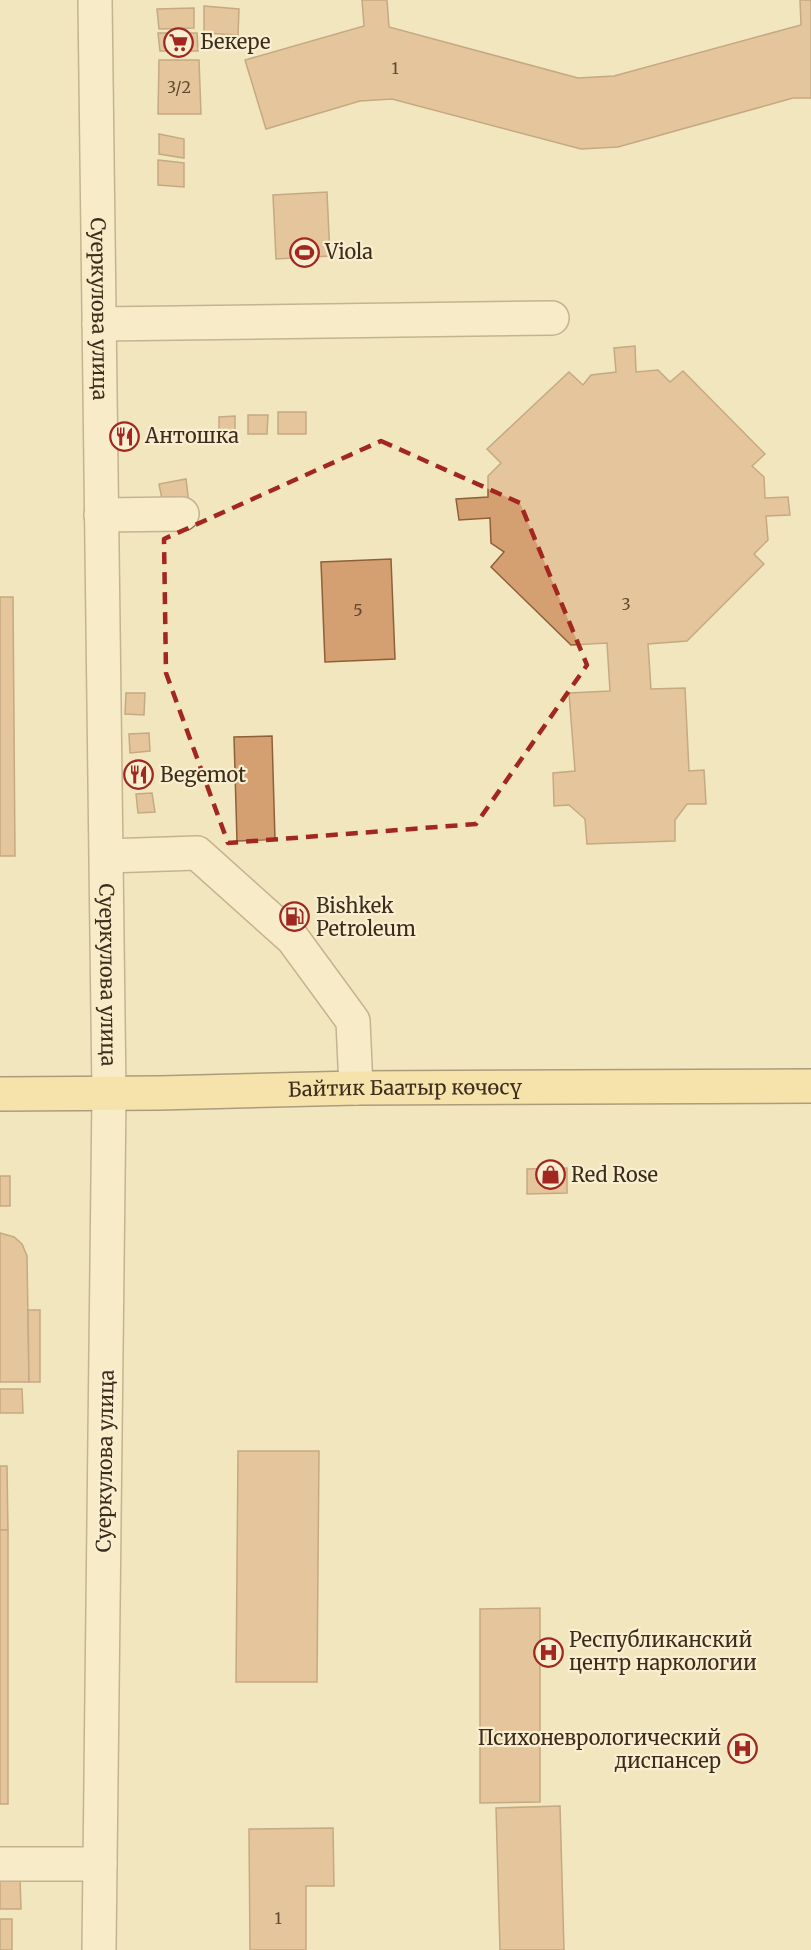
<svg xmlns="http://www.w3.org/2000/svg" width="811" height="1950" font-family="Merriweather,serif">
<rect width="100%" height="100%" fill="#f2e6bf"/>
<g fill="#d4a071" stroke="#8e6039" stroke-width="1.5">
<polygon points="362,0 387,0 389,27 578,78 614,76 801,25 800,0 811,0 811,98 793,98 618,147 581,149 392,99 360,101 266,129 245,60 364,26"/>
<polygon points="204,6 239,9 238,35 204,33"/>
<polygon points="194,8 194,28 159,29 157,9"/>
<polygon points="158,33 197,33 198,51 160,51"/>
<polygon points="159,60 199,60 201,114 158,114"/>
<polygon points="159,134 184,139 184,158 159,154"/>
<polygon points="158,160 184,163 184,187 158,185"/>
<polygon points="327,192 330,256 276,259 273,195"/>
<polygon points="635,346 636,372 658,370 670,382 683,371 765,454 752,466 764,477 765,498 788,497 790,515 766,516 768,540 754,554 764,564 687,641 648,644 651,689 685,688 689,771 704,770 706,804 687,804 675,820 675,841 587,844 585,819 569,805 554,806 553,773 575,771 569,693 610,691 607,643 571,645 491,567 504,552 491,543 490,518 459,520 456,499 488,497 488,476 501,463 487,449 569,372 583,385 591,375 616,372 614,348"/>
<rect x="278" y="412" width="28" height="22"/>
<polygon points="248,415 268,415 267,434 248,434"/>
<polygon points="235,416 235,433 219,433 219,417"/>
<polygon points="186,479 189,503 163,504 159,484"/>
<polygon points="391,559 395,659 325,662 321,562"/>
<polygon points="0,597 13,597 15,856 0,856"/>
<polygon points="126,693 145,693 144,715 125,714"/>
<polygon points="149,733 150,751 130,753 129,734"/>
<polygon points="272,736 275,840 237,841 234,737"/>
<polygon points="149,765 150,784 130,785 128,767"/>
<polygon points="152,793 155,812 138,813 136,794"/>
<polygon points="567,1168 567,1193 527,1194 527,1169"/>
<rect x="0" y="1176" width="10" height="30"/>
<polygon points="0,1233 14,1237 22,1244 27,1256 29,1382 0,1382"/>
<polygon points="28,1310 40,1310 40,1382 29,1382"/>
<polygon points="0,1389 22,1389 23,1413 0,1413"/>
<polygon points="238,1451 319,1451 317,1682 236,1682"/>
<polygon points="0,1466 7,1466 8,1530 0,1530"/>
<rect x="0" y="1530" width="8" height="274"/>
<polygon points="540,1608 540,1802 480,1803 480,1609"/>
<polygon points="560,1806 564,1950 500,1950 496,1808"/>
<polygon points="333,1828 334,1886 306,1886 306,1950 250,1950 249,1829"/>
<polygon points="0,1878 20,1878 21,1909 0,1909"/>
<rect x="0" y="1919" width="12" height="31"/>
</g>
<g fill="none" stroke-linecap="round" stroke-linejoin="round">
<defs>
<g id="minor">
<path id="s1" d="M95 0 109 1094 99 1950"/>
<polyline points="99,324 552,318"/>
<polyline points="101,515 182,514"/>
<polyline points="107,856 197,853 293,939 353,1021 356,1088"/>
<polyline points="0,1864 100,1864"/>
</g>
<g id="major">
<path id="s2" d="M0 1094 160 1093 356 1088 811 1086"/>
</g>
</defs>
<use href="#minor" stroke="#8d7656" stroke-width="36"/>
<use href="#major" stroke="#5a432a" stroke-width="36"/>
<use href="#minor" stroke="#fcf2d3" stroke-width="33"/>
<use href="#major" stroke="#f9df93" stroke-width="33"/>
</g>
<path d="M0 0H811V1950H0ZM381 441 520 503 587 665 476 824 228 843 166 673 164 539Z" fill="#f2e6bf" fill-opacity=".55" fill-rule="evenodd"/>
<path fill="none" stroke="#a12720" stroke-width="4.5" stroke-dasharray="12 8" stroke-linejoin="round" d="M381 441 520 503 587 665 476 824 228 843 166 673 164 539Z"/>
<defs>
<symbol id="supermarket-ring" viewBox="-11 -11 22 22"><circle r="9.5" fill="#f9efd0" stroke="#a12720" stroke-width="1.5"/><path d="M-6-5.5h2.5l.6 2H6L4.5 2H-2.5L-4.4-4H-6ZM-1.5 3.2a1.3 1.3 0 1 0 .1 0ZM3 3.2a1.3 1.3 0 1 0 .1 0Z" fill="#a12720"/></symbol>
<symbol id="stadium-ring" viewBox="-11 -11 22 22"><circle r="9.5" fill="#f9efd0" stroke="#a12720" stroke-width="1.5"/><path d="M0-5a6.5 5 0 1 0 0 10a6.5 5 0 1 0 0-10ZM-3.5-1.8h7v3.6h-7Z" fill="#a12720"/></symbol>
<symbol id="restaurant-ring" viewBox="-11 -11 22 22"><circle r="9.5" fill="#f9efd0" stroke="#a12720" stroke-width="1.5"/><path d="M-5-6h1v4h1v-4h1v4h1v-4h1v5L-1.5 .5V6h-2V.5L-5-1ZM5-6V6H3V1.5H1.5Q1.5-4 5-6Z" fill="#a12720"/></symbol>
<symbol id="fuel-ring" viewBox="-11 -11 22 22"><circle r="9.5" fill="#f9efd0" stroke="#a12720" stroke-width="1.5"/><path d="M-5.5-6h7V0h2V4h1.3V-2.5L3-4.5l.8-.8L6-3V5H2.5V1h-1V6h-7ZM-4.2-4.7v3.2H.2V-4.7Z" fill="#a12720"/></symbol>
<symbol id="shop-ring" viewBox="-11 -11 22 22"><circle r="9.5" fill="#f9efd0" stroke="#a12720" stroke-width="1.5"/><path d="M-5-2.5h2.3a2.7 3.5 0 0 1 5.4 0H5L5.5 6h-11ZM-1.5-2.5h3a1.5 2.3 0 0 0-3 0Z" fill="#a12720"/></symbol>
<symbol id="hospital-ring" viewBox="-11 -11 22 22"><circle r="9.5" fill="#f9efd0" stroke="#a12720" stroke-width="1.5"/><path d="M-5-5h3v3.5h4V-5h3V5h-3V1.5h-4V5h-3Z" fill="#a12720"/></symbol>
</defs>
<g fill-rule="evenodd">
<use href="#supermarket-ring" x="162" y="26" width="33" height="33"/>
<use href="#stadium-ring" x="288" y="236" width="33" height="33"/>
<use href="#restaurant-ring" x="108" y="420" width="33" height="33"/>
<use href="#restaurant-ring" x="122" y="758" width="33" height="33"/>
<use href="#fuel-ring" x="278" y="900" width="33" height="33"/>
<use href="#shop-ring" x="534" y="1158" width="33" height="33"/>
<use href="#hospital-ring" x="532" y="1636" width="33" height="33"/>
<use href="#hospital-ring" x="726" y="1732" width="33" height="33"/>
</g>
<g text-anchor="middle" stroke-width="4.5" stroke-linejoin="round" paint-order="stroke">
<g font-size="16" fill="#614931">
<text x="395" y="74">1</text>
<text x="179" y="93">3/2</text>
<text x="626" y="610">3</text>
<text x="358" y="616">5</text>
<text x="278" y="1924">1</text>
</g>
<g font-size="20" fill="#3b2c1c" stroke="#f9efd0" text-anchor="start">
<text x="200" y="49">Бекере</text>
<text x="325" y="259">Viola</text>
<text x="145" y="443">Антошка</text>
<text x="160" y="782">Begemot</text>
<text x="316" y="913">Bishkek<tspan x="316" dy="23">Petroleum</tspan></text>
<text x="571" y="1182">Red Rose</text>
<text x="569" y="1647">Республиканский<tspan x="569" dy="23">центр наркологии</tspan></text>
<text x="721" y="1745" text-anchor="end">Психоневрологический<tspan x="721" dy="23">диспансер</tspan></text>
</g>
<g font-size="20" fill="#3b2c1c" stroke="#f9efd0">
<text dy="7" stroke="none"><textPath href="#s1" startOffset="309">Суеркулова улица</textPath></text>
<text dy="7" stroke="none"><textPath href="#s1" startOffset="975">Суеркулова улица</textPath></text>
<text dy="7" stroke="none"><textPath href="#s2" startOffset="405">Байтик Баатыр көчөсү</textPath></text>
<text transform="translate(105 1461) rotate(-89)" y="7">Суеркулова улица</text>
</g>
</g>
</svg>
